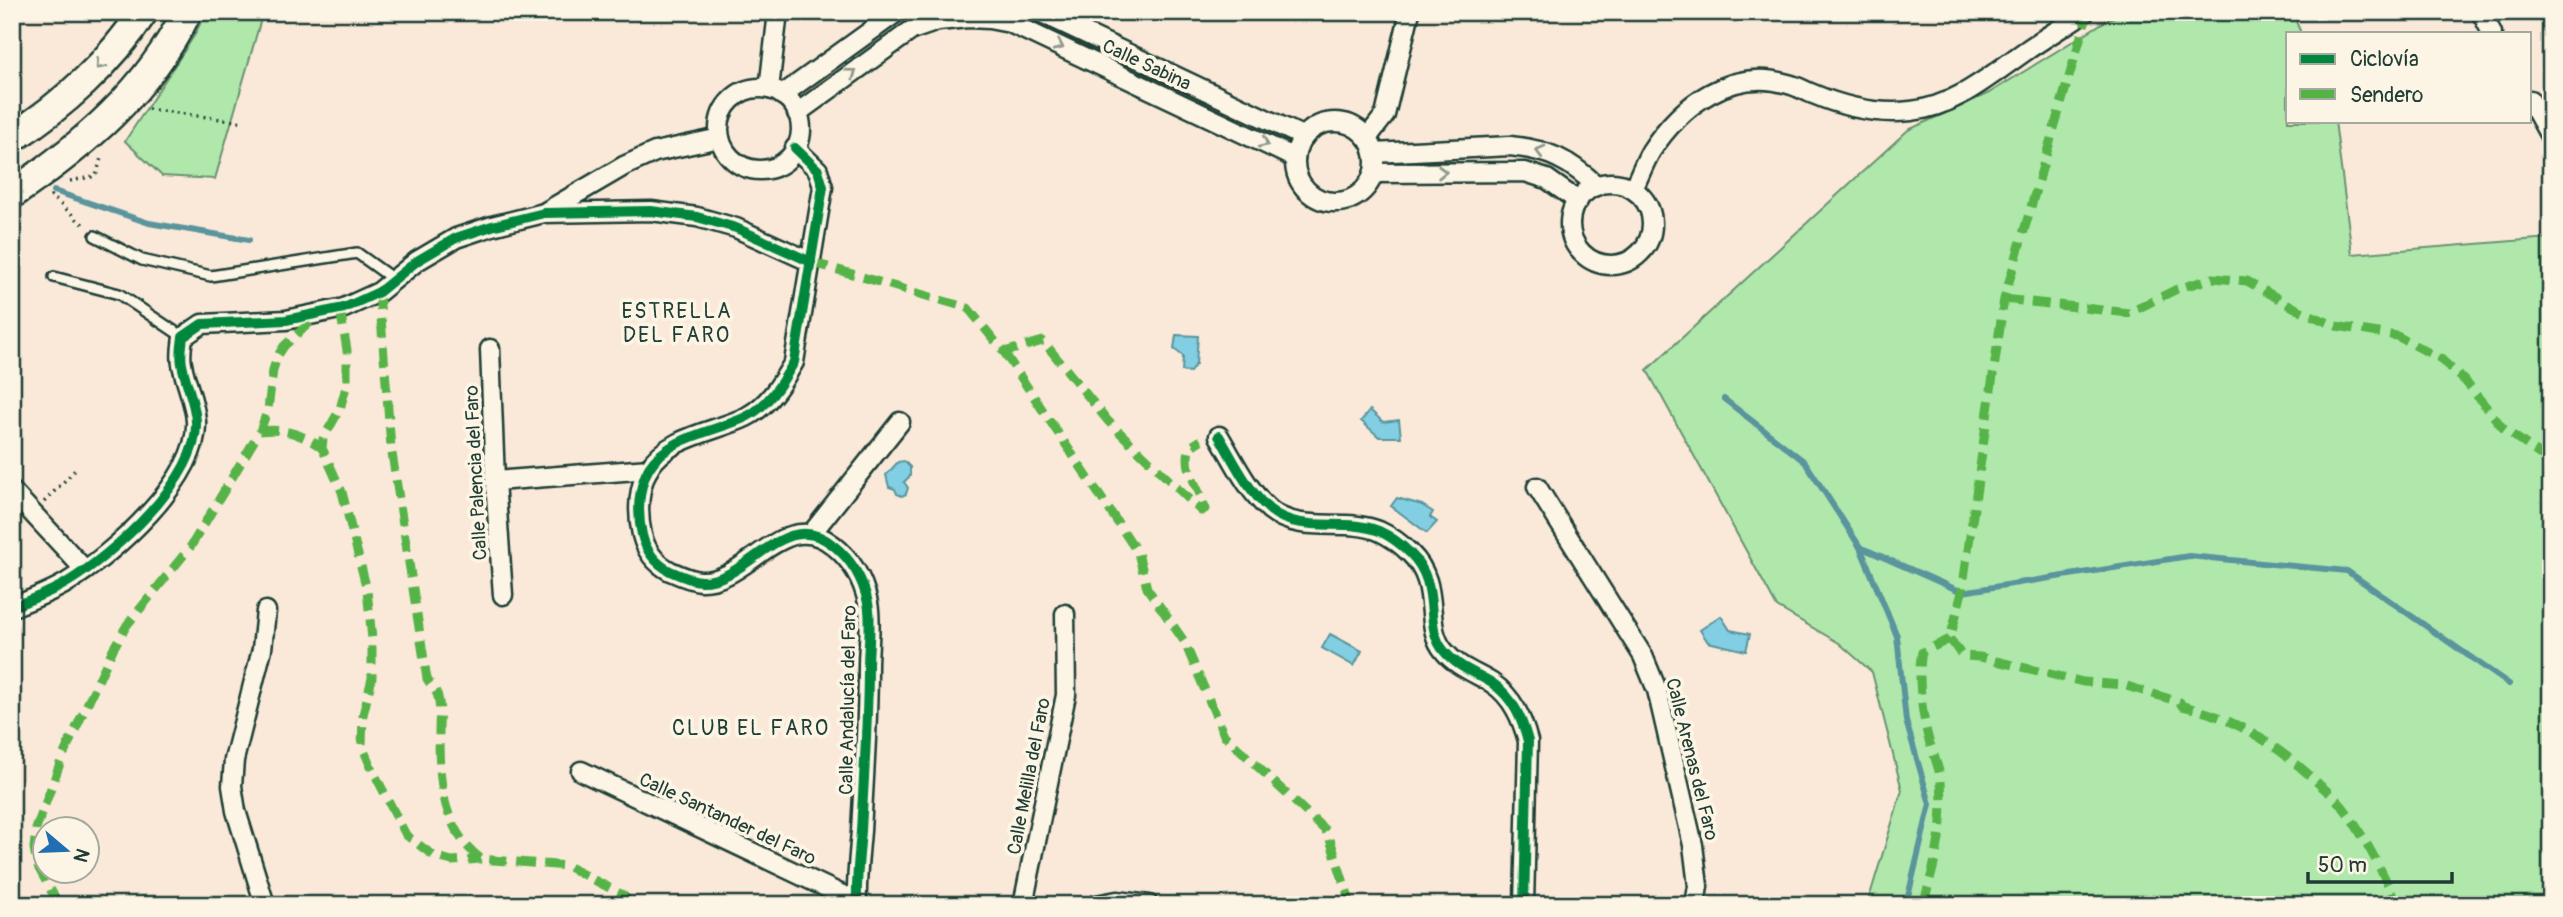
<svg xmlns="http://www.w3.org/2000/svg" width="2563" height="917" font-family="Pangolin,sans-serif">
<rect width="100%" height="100%" fill="#fae9d9"/>
<filter id="ink" filterUnits="userSpaceOnUse"><feTurbulence type="fractalNoise" baseFrequency=".0143" numOctaves="2"/><feDisplacementMap in="SourceGraphic" scale="14" xChannelSelector="R" yChannelSelector="G"/><feConvolveMatrix kernelMatrix="1 2 1 2 8 2 1 2 1" color-interpolation-filters="sRGB"/></filter>
<g filter="url(#ink)">
<g fill="#b0e8ac" stroke="#689270" stroke-width="2">
<polygon points="206,12 263,12 215,179 162,176 125,141 194,36"/>
<polygon points="2125,12 2292,12 2301,33 2288,33 2288,121 2335,121 2352,254 2551,238 2551,905 1867,905 1902,790 1872,672 1839,643 1777,607 1647,370 1908,130 1989,93 2109,19"/>
</g>
<g fill="#82cee2" stroke="#5a949c" stroke-width="2">
<polygon points="1176,335 1198,336 1196,364 1190,372 1182,371 1183,356 1174,349"/>
<polygon points="1370,410 1383,422 1399,420 1401,437 1379,437 1361,421"/>
<polygon points="904,461 910,467 910,476 904,482 908,488 906,494 902,496 897,494 895,489 889,487 886,475 898,462"/>
<polygon points="1397,498 1422,505 1433,512 1430,517 1437,522 1427,533 1391,506"/>
<polygon points="1721,616 1730,630 1750,634 1746,651 1708,642 1700,630"/>
<polygon points="1330,634 1362,651 1354,666 1322,648"/>
</g>
<g fill="none" stroke-linecap="round" stroke-linejoin="round">
<g stroke="#5a949c" stroke-width="6">
<polyline points="54,191 149,223 249,240"/>
<polyline points="1724,399 1805,462 1860,547 1897,636 1906,721 1930,804 1906,905"/>
<polyline points="1860,547 1962,592 2189,556 2347,571 2509,684"/>
</g>
<defs>
<g id="service">
<polyline points="95,236 142,260 211,276 357,253 393,279"/>
<polyline points="54,277 119,294 183,337"/>
</g>
<g id="minor">
<polyline points="1040,12 1304,137"/>
<polyline points="2481,12 2492,33"/>
<circle cx="760" cy="129" r="41"/>
<polyline points="769,89 778,12"/>
<polyline points="782,95 897,12"/>
<polyline points="2530,100 2551,138"/>
<polyline points="797,113 912,30 938,21 968,18 989,19 1010,23 1295,158"/>
<circle cx="1335" cy="162" r="40"/>
<polyline points="1367,138 1385,115 1410,12"/>
<path d="M795 148 818 170 823 187 794 362C782 383 768 406 746 417 715 432 669 436 649 468 638 487 637 513 642 535 646 551 655 563 670 571 679 575 690 580 700 581 747 584 784 505 833 545 852 560 863 579 868 603 872 622 868 646 868 666 868 721 864 776 861 831 859 855 856 880 857 905"/>
<path d="M1374 153 1510 146C1549 150 1569 160 1597 186"/>
<polyline points="1374,173 1525,172 1547,179 1578,201"/>
<circle cx="1611" cy="224" r="41"/>
<path d="M1633 189C1639 177 1644 163 1651 151 1681 105 1731 67 1788 84 1797 86 1805 91 1813 94 1844 107 1877 115 1911 111 1955 107 1992 74 2027 50 2046 37 2066 25 2085 12"/>
<polyline points="547,211 624,166 655,152 720,138"/>
<polyline points="490,349 495,481 503,595"/>
<path d="M1219 436C1234 461 1247 490 1270 510 1301 535 1345 517 1379 531 1390 536 1401 544 1410 553 1443 585 1422 625 1444 651 1457 667 1476 673 1492 683 1513 697 1522 719 1528 741L1524 905"/>
<polyline points="495,481 649,469"/>
<polyline points="1537,487 1643,656 1657,690 1693,845 1698,886 1695,905"/>
<polyline points="12,491 85,570"/>
<polyline points="812,533 900,422"/>
<path d="M12 607C30 600 49 593 66 583 112 555 199 479 196 421 195 402 185 382 182 364 180 355 182 345 183 337L202 324 286 320 344 308 379 292 417 261 456 238 492 226 544 213 651 211 697 217 736 228 811 262"/>
<polyline points="581,771 857,902"/>
<polyline points="265,905 236,811 232,786 234,760 262,649 266,611"/>
<polyline points="1023,905 1066,695 1065,614"/>
<polyline points="1096,905 1117,901 1149,905"/>
</g>
<g id="trunk">
<path d="M12 138C62 106 111 62 143 12"/>
<path d="M12 194C84 145 148 91 187 12"/>
</g>
</defs>
<use href="#service" stroke="#1f3d34" stroke-width="14"/>
<use href="#minor" stroke="#1f3d34" stroke-width="23"/>
<use href="#trunk" stroke="#1f3d34" stroke-width="33"/>
<g stroke="#1f3d34" stroke-width="3.5" stroke-dasharray="2 5" stroke-linecap="butt">
<polyline points="148,109 243,122"/>
<polyline points="70,181 96,176 101,158"/>
<polyline points="50,195 86,227"/>
<polyline points="44,502 78,467"/>
</g>
<use href="#service" stroke="#fcf5e5" stroke-width="9"/>
<use href="#minor" stroke="#fcf5e5" stroke-width="18"/>
<use href="#trunk" stroke="#fcf5e5" stroke-width="28"/>
<g stroke="#55b346" stroke-width="9" stroke-dasharray="18 9" stroke-linecap="butt">
<path d="M811 262 968 308 1004 352 1043 341 1108 421 1201 511 1205 509C1200 487 1182 470 1190 447L1201 440"/>
<path d="M379 292 391 447 427 679C430 684 437 691 438 697 441 707 439 720 439 730 439 776 440 828 481 859L567 866 623 895 632 905"/>
<polyline points="2004,299 2129,313 2177,289 2213,278 2247,281 2295,308 2336,326 2397,336 2441,359 2465,381 2503,428 2539,454 2551,459"/>
<polyline points="340,309 347,350 347,383 340,409 323,439 322,448 342,492 367,590 372,639 372,678 363,715 362,746 371,767 406,835 434,856 452,861 481,859"/>
<polyline points="1004,352 1138,553 1147,588 1184,641 1224,735 1328,833 1351,905"/>
<path d="M260 431C285 428 302 434 322 448"/>
<path d="M1950 639 1962 656 1980 657 2083 682 2123 685 2180 702 2182 706C2235 717 2280 747 2319 784 2328 792 2339 801 2346 811 2366 840 2383 872 2397 905"/>
<polyline points="59,905 37,865 34,848 36,829 62,758 113,649 127,625 191,546 260,431 268,409 273,370 277,357 284,346 316,317"/>
<path d="M1923 905C1935 864 1945 826 1941 783 1940 768 1932 752 1928 737 1922 714 1917 674 1922 652L1950 639 1962 592 2004 299 2088 12"/>
</g>
<defs>
<g id="cycleway">
<path d="M795 148 818 170 823 187 794 362C782 383 768 406 746 417 715 432 669 436 649 468 638 487 637 513 642 535 646 551 655 563 670 571 679 575 690 580 700 581 747 584 784 505 833 545 852 560 863 579 868 603 872 622 868 646 868 666 868 721 864 776 861 831 859 855 856 880 857 905"/>
<path d="M1219 436C1234 461 1247 490 1270 510 1301 535 1345 517 1379 531 1390 536 1401 544 1410 553 1443 585 1422 625 1444 651 1457 667 1476 673 1492 683 1513 697 1522 719 1528 741L1524 905"/>
<path d="M12 607C30 600 49 593 66 583 112 555 199 479 196 421 195 402 185 382 182 364 180 355 182 345 183 337L202 324 286 320 344 308 379 292 417 261 456 238 492 226 544 213 651 211 697 217 736 228 811 262"/>
</g>
</defs>
<use href="#cycleway" stroke="#fcf5e5" stroke-width="15"/>
<use href="#cycleway" stroke="#00873e" stroke-width="10"/>
</g>
<defs><path id="oneway-chevron" d="M-2-3.5L2.5 0L-2 3.5" fill="none" stroke-width="1.6" stroke-linecap="round" stroke-linejoin="round" transform="scale(1.75)"/></defs>
<g stroke="#8e998c">
<use href="#oneway-chevron" transform="translate(1059 46) rotate(25)"/>
<use href="#oneway-chevron" transform="translate(100 65) rotate(131)"/>
<use href="#oneway-chevron" transform="translate(852 73) rotate(-36)"/>
<use href="#oneway-chevron" transform="translate(1264 143) rotate(25)"/>
<use href="#oneway-chevron" transform="translate(1540 151) rotate(-165)"/>
<use href="#oneway-chevron" transform="translate(1442 172) rotate(-1)"/>
</g>
</g>
<g text-anchor="middle" stroke-width="7" stroke-linejoin="round" paint-order="stroke">
<g font-size="19" fill="#1f3d34" stroke="#fcf5e5">
<text transform="translate(1147 64) rotate(25)" y="7">Calle Sabina</text>
<text transform="translate(475 473) rotate(-93)" y="7">Calle Palencia del Faro</text>
<text transform="translate(847 700) rotate(-89)" y="7">Calle Andalucía del Faro</text>
<text transform="translate(1693 759) rotate(76)" y="7">Calle Arenas del Faro</text>
<text transform="translate(1028 776) rotate(-79)" y="7">Calle Melilla del Faro</text>
<text transform="translate(728 818) rotate(25)" y="7">Calle Santander del Faro</text>
</g>
<g font-size="21" letter-spacing="2" fill="#1f3d34" stroke="#fcf5e5">
<text x="677" y="318">ESTRELLA<tspan x="677" dy="24">DEL FARO</tspan></text>
<text x="751" y="735">CLUB EL FARO</text>
</g>
</g>
<rect width="2563" height="917" fill="none" stroke="#fcf5e5" stroke-width="42"/>
<rect x="21" y="21" width="2521" height="875" fill="none" stroke="#1f3d34" stroke-width="2.5" filter="url(#ink)"/>
<rect x="2286" y="32" width="245" height="91" fill="#fcf5e5" stroke="#a4ab9e" stroke-width="2"/>
<rect x="2300" y="54" width="35" height="10" fill="#00873e" stroke="#a4ab9e" stroke-width="2"/>
<text x="2350" y="66" font-size="21" fill="#1f3d34">Ciclovía</text>
<rect x="2300" y="89" width="35" height="10" fill="#55b346" stroke="#a4ab9e" stroke-width="2"/>
<text x="2350" y="102" font-size="21" fill="#1f3d34">Sendero</text>
<g transform="translate(66 850) rotate(109)"><circle r="33" fill="#fcf5e5" stroke="#a4ab9e" stroke-width="2"/>
<path d="M0-5L12 26L0 18L-12 26Z" fill="#1f6fb2"/>
<text y="-10" font-size="19" font-weight="bold" text-anchor="middle" fill="#1f3d34">N</text>
</g>
<path d="M2308 872v10h144v-10" fill="none" stroke="#1f3d34" stroke-width="3.5"/>
<text x="2318" y="872" font-size="21" fill="#1f3d34" stroke="#fcf5e5" stroke-width="5" paint-order="stroke">50 m</text>
</svg>
